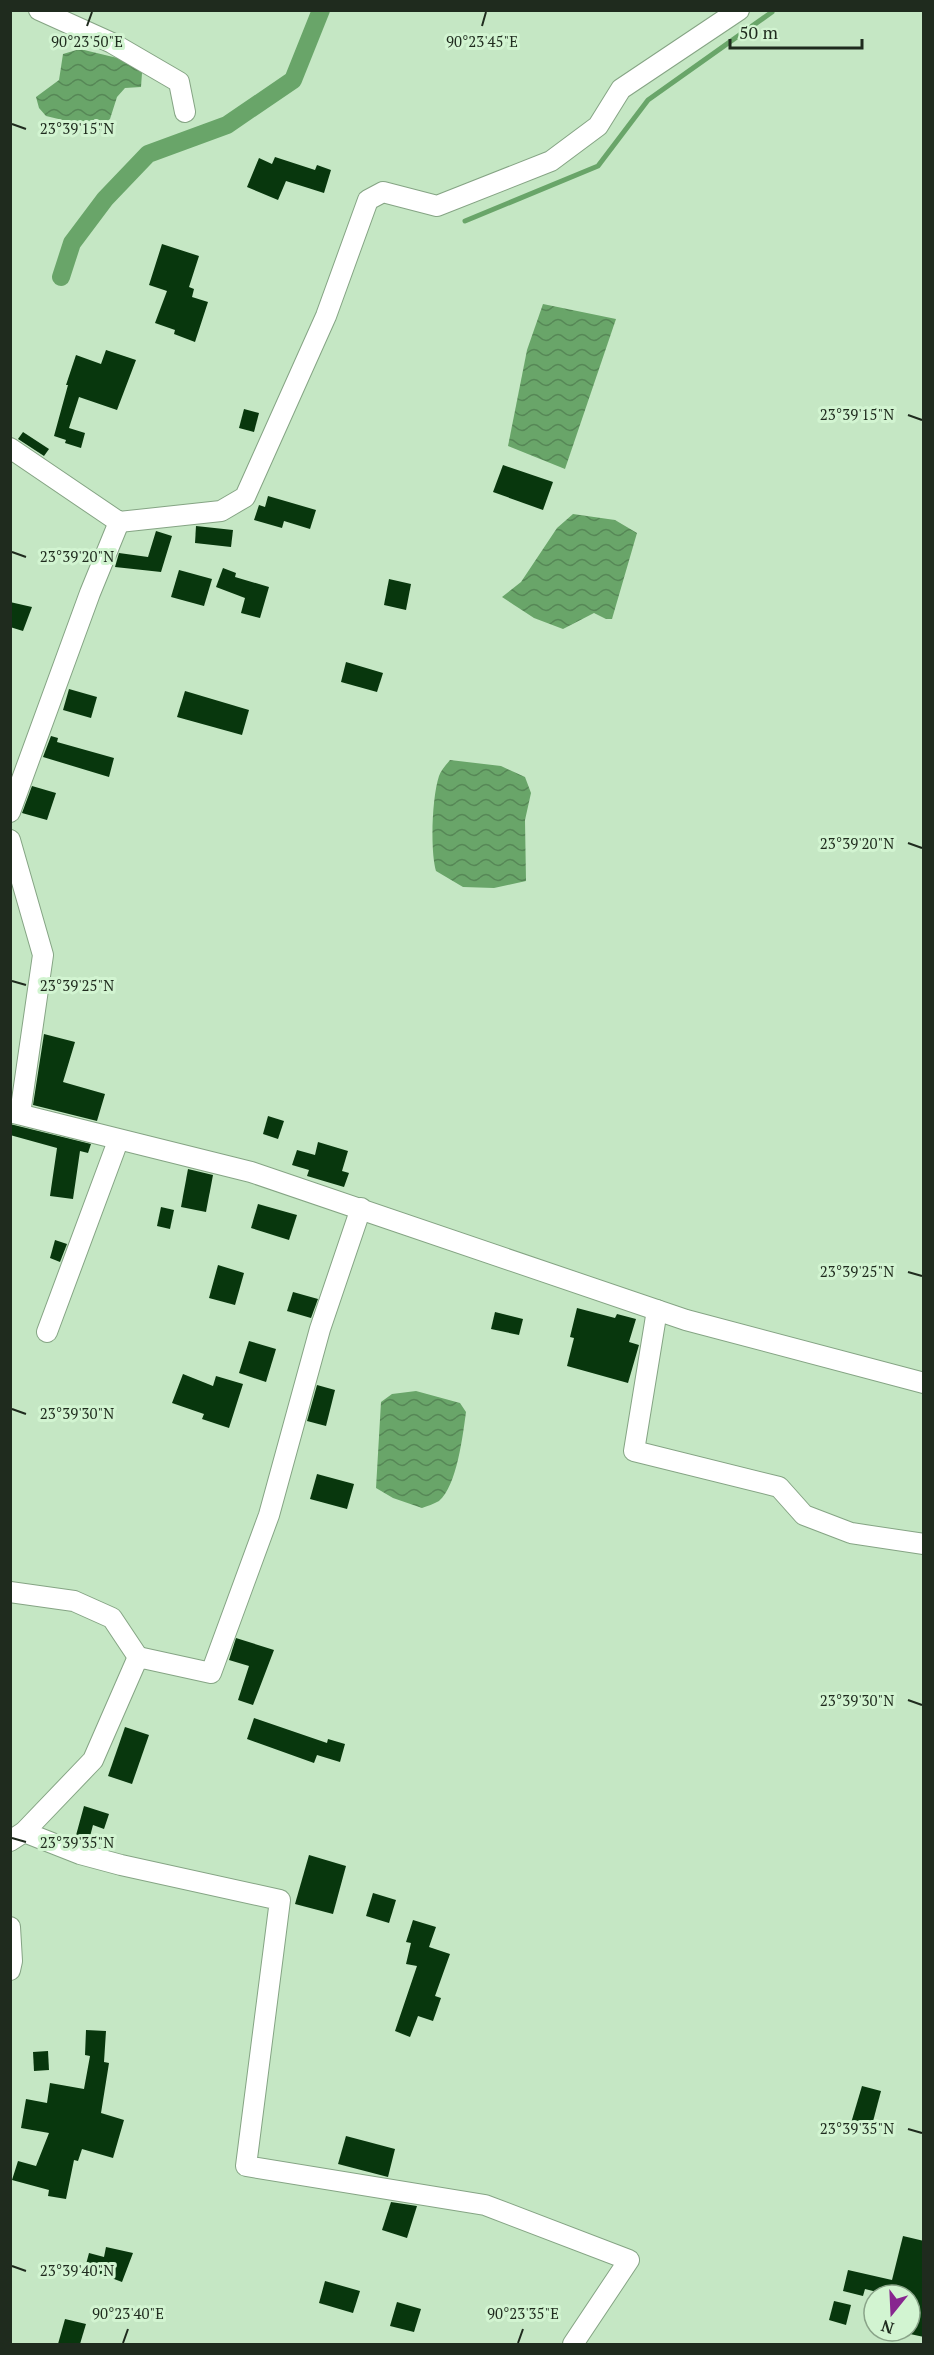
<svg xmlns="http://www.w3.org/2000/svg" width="934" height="2355" font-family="'PT Serif',serif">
<defs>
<pattern id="water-waves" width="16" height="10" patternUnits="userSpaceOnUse" patternTransform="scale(1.5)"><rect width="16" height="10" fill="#69a569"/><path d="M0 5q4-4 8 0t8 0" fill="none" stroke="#568756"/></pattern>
</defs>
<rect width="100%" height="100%" fill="#c5e7c4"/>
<g fill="url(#water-waves)">
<polygon points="80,49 134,62 142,73 141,87 125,88 117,97 110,119 103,124 97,134 79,124 46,116 39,108 36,97 59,80 63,54"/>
<polygon points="543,304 616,319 565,469 508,446 527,350"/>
<polygon points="573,514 615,520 637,533 612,619 606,619 594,613 563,629 534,618 502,597 521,582 557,528"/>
<path d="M450 760 501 766 525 777 531 793 525 820 526 881 494 888 463 887 436 871C430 850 432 797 439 776 441 770 446 765 450 760Z"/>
<path d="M416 1391 460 1403 466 1412C463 1434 457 1486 439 1501 434 1504 427 1506 422 1508L393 1498 376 1488 381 1402 392 1394Z"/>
</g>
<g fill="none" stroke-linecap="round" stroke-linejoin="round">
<polyline stroke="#69a569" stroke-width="5" points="465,221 598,166 648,100 772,12"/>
<polyline stroke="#69a569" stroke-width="18" points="61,277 72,243 105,199 148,154 227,125 293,80 321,10"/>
</g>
<g fill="#08370d">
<polygon points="275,157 315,170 317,165 331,170 324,193 286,181 278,200 247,187 259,158 272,164"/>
<polygon points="162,244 199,256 189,287 194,289 192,297 208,302 195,342 174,334 175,330 155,323 167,291 149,285"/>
<polygon points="106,350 136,360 117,410 79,397 69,428 85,433 81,448 65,443 66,440 54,436 68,385 66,385 76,355 101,364"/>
<polygon points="244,409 259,413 254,432 239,428"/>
<polygon points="23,432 49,449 44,456 18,439"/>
<polygon points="503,465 553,482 543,510 493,492"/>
<polygon points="268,496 316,510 310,529 284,521 282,528 254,520 259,505 265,507"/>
<polygon points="196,526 233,530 231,547 195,543"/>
<polygon points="156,531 172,536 161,572 115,567 119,553 148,557"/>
<polygon points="223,568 236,573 235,577 269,587 260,618 241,613 245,598 216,587"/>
<polygon points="179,570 212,579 204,606 171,597"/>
<polygon points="389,579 411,584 406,610 384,605"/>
<polygon points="10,602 32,607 23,631 10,627"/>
<polygon points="346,662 383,673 377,692 341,682"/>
<polygon points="69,689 97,697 91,718 63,710"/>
<polygon points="185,691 249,710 242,735 177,717"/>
<polygon points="51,736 58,738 57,742 114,758 109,777 43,757"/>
<polygon points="32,786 56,793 47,820 22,813"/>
<polygon points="44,1034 75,1042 63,1082 105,1094 97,1121 33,1105"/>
<polygon points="268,1116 284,1121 278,1139 263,1134"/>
<polygon points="10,1124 91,1144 88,1153 80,1151 73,1199 50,1196 57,1148 10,1135"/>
<polygon points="318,1142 348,1151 342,1171 349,1173 344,1187 307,1176 309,1170 292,1165 297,1150 315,1155"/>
<polygon points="188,1169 213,1175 206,1212 181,1207"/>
<polygon points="258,1204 297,1215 289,1240 251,1228"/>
<polygon points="161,1207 174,1210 170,1229 157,1226"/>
<polygon points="55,1240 67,1244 60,1262 50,1258"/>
<polygon points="218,1265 244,1273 235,1305 209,1298"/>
<polygon points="293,1292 318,1299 311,1318 287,1311"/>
<polygon points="577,1308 615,1318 617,1314 636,1319 629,1342 639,1345 628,1383 567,1366 574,1338 570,1337"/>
<polygon points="495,1312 523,1319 519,1335 491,1329"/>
<polygon points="249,1341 276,1349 266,1382 239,1373"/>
<polygon points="183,1374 213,1386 216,1376 243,1384 229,1428 202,1419 204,1414 172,1403"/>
<polygon points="317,1385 335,1390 326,1426 307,1421"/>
<polygon points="317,1474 354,1484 347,1509 310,1499"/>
<polygon points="236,1638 274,1650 253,1705 238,1700 249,1666 229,1660"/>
<polygon points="254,1718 327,1743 328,1739 345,1744 340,1762 317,1755 314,1763 247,1739"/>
<polygon points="125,1727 149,1735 132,1784 108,1776"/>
<polygon points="84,1806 109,1814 104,1829 93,1825 88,1844 75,1839"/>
<polygon points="309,1855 346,1866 333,1914 295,1904"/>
<polygon points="373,1893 396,1900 389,1923 366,1916"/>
<polygon points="413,1920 436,1927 429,1947 450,1954 435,1996 441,1998 433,2021 418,2016 410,2037 395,2031 417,1966 406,1964 411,1943 406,1942"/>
<polygon points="86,2030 106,2031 104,2062 109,2063 101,2113 124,2120 113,2158 82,2149 78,2161 74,2160 66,2199 48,2196 49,2190 12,2180 18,2161 36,2166 49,2133 21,2128 26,2099 47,2103 50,2083 84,2089 90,2056 85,2055"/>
<polygon points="48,2051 49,2070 34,2071 33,2052"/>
<polygon points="862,2086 881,2091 871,2129 851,2123"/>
<polygon points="346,2136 395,2149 388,2177 338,2164"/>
<polygon points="391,2202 417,2206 407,2238 382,2230"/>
<polygon points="903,2236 924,2241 924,2337 910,2334 910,2295 889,2295 865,2289 863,2296 843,2291 848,2270 892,2280"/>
<polygon points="106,2247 133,2253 122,2282 85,2268 89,2253 104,2257"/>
<polygon points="325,2281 360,2291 353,2313 319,2303"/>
<polygon points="834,2301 851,2305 846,2325 829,2320"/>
<polygon points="397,2302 421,2309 414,2332 390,2326"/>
<polygon points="65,2319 86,2324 80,2344 58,2344"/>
</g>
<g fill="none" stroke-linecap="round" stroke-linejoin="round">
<defs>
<g id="minor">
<polyline points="39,10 112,43 179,82 185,112"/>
<polyline points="10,448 119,522 221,511 245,497 326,316 368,200 383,192 437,206 551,161 598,126 621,89 739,10"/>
<polyline points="10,812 90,593 119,522"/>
<polyline points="10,840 43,955 20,1114"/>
<polyline points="10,1112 251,1172 686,1320 924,1383"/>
<polyline points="657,1310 634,1451 779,1487 804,1515 851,1533 924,1544"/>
<polyline points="47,1332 118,1141"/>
<polyline points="10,1592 74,1601 112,1618 138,1657"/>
<polyline points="24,1832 80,1854 121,1865 280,1900 246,2166 485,2205 629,2260 573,2344"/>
<polyline points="10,1841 24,1832 93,1760 138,1657 211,1673 269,1515 320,1329 361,1208"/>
<polyline points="10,1927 12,1961 10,1970"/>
</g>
</defs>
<use href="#minor" stroke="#85a484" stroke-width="22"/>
<use href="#minor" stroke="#fff" stroke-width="20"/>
</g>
<path fill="none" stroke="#1f2b1e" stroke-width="2" d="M87 26 92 12M482 26 486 12M12 124 26 129M908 415 922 420M12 552 26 557M908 843 922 848M12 981 26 985M908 1272 922 1276M12 1409 26 1414M908 1700 922 1705M12 1838 26 1842M908 2129 922 2133M12 2266 26 2271M123 2343 128 2329M518 2343 523 2329"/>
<g font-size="15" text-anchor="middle" fill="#1f2b1e" stroke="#d2f4d1" stroke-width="6" stroke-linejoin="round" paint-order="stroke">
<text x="87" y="47">90°23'50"E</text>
<text x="482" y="47">90°23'45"E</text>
<text x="77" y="134">23°39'15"N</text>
<text x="857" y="420">23°39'15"N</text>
<text x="77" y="562">23°39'20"N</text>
<text x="857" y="849">23°39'20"N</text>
<text x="77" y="991">23°39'25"N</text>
<text x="857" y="1277">23°39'25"N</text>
<text x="77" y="1419">23°39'30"N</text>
<text x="857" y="1706">23°39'30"N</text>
<text x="77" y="1848">23°39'35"N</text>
<text x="857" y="2134">23°39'35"N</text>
<text x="77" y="2276">23°39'40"N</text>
<text x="128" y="2319">90°23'40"E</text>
<text x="523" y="2319">90°23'35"E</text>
</g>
<rect width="934" height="2355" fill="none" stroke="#1f2b1e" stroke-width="24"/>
<g transform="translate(892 2313) rotate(198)"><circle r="28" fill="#d2f4d1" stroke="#8aa489" stroke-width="1.5"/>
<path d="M0-4.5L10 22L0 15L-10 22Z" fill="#87268f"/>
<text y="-9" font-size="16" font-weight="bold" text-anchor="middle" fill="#1f2b1e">N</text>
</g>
<path d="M730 39v9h132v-9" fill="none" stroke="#1f2b1e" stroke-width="3"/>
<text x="739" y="39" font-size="18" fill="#1f2b1e" stroke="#d2f4d1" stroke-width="4.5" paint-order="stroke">50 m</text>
</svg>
